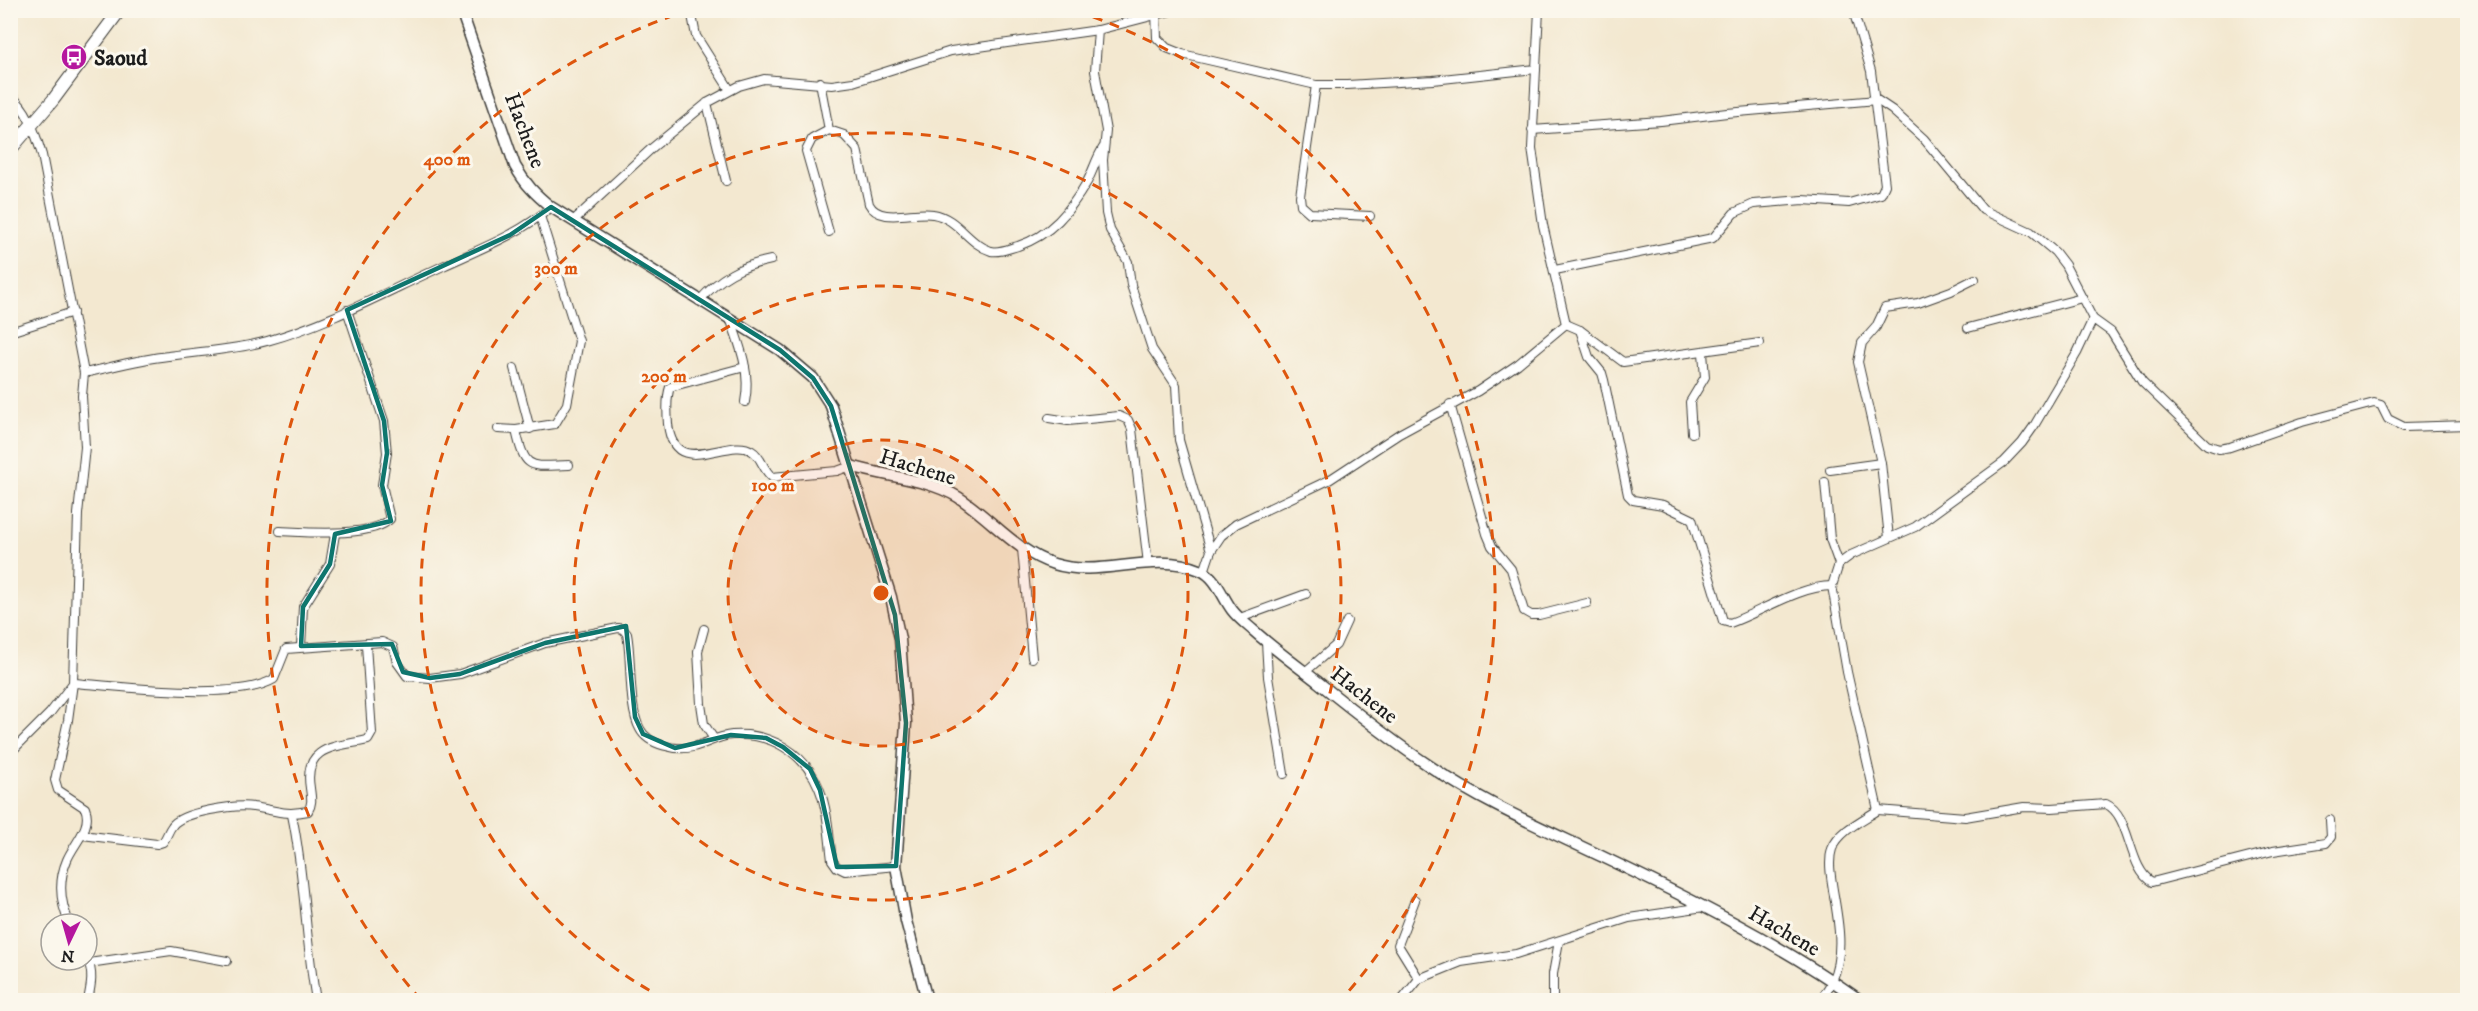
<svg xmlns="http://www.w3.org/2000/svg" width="2478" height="1011" font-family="'IM FELL DW Pica',serif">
<rect width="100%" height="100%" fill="#fbf7ec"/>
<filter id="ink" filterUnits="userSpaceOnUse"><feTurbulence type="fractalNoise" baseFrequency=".0167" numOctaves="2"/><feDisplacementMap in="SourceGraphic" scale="12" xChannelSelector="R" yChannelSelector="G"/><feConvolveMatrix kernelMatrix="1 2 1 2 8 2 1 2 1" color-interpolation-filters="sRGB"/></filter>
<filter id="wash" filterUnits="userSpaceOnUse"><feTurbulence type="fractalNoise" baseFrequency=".008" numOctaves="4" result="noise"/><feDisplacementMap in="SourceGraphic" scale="24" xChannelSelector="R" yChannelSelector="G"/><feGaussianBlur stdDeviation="1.35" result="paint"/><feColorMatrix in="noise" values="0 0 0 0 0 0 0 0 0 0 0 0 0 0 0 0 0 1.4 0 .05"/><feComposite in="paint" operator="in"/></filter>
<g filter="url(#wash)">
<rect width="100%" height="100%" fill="#f3e8d0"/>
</g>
<g filter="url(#ink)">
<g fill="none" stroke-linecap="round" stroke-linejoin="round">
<defs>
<g id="minor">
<polyline points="691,10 696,36 730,90"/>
<polyline points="1156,11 1157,38 1167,48 1182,54 1316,85 1347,85 1433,80 1536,69"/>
<polyline points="1098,30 1095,71 1106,131 1103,160 1106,213 1110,230 1128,262 1131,285 1152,349 1176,385 1179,440 1211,551"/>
<path d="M820 82 829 130 844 135 857 149 869 204C880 225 915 210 933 214 958 218 968 244 991 251 1000 253 1010 248 1018 246 1051 235 1070 211 1087 182 1093 171 1096 159 1103 148"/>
<polyline points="1316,85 1300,196 1301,205 1310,213 1370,216"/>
<path d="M10 95C29 110 35 133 42 155L84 373 82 396 85 447 78 514 73 683 68 720 55 780 58 790 85 808C93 827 74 843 67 860 58 881 60 903 70 924"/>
<polyline points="707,103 726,181"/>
<polyline points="1532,130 1661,121 1727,113 1877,100 1892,110 1924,139 1983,210 2031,232 2055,252 2065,265 2093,319 2111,332 2142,382 2207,445 2219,449 2230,447 2302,422 2374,403 2381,405 2388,419 2404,427 2468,425"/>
<polyline points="574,220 652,148 707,103 739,86 764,79 832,85 853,82 951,51 1098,30 1175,10"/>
<polyline points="829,232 806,151 812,139 829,130"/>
<polyline points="1555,270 1713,238 1734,213 1754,204 1803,200 1849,203 1881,194 1885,185 1871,71 1853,10"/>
<path d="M699 301C720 277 741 266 771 260"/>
<path d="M730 318C740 346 751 373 745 402"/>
<polyline points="1566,324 1580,330 1623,362 1760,343"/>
<polyline points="1968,328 2082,298"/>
<path d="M1580 330 1589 357 1602 373 1604 380 1628 495 1633 500 1663 505 1692 519 1723 621 1730 623C1761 612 1799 586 1832 586"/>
<polyline points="10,332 73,312"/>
<path d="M745 367 670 387C666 398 667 412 668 424 674 482 729 435 752 451 761 456 763 470 772 477L837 471 851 466"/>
<polyline points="514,368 530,429"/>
<path d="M84 373C112 367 140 359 168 356 202 351 235 350 267 341 328 324 386 292 443 266 480 249 520 234 551 207"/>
<polyline points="1450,404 1487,534 1492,546 1511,569 1524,611 1531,615 1539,615 1587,603"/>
<polyline points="1049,418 1068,421 1119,416 1128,420 1132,429 1148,564"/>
<polyline points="498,429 516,430 555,424 567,404 579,341 540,216"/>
<path d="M516 430C525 472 531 466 569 465"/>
<polyline points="1692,433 1690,402 1705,377 1703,353"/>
<polyline points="1830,470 1881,463"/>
<polyline points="1825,482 1830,539 1839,564"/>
<path d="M280 531C304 532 372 538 390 519L382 485 387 453 384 421 347 310"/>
<polyline points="1889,538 1881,463 1858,362 1862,343 1876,327 1885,308 1918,303 1951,291 1975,279"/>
<polyline points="1022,549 1032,658"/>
<polyline points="1204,572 1211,551 1221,536 1236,524 1329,480 1399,434 1478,391 1518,364 1566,324 1543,225 1532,148 1539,10"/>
<polyline points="1240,618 1306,594"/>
<polyline points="704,629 698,651 701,704 704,724 714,739"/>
<polyline points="1266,642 1268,677 1284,774"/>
<polyline points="301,646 303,607 330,564 335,534"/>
<polyline points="1305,672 1336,645 1347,621"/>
<path d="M10 753 50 713 73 683C120 686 237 702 274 679L286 649 382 642 393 647 397 662 407 676 430 678 460 674 545 643 618 628 623 629 627 634C632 660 628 708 640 729 648 745 677 751 693 747 706 744 718 736 732 735 770 732 805 753 819 788 828 810 829 837 832 860L837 867 845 871 896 866"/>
<path d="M1878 810 1965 817 2024 807 2052 808 2106 804C2131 815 2128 869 2152 882L2273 851 2326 843 2331 837 2330 820"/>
<path d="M292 815C305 876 305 939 316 1000"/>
<path d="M82 835 157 844 163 842C167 837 168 831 172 826 181 812 237 804 253 807 275 810 284 816 308 811 313 803 311 797 310 788 303 745 336 747 368 740L372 733 366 645"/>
<polyline points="1415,900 1398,945 1419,979"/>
<path d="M87 959C94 972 91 986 88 1000"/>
<polyline points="89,963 171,951 227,961"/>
<polyline points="1402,1000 1419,979 1461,962 1516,954 1629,918 1704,907"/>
<polyline points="1553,1000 1553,974 1559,941"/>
<path d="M1820 1000C1824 994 1829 988 1832 981 1845 953 1838 919 1833 890 1831 877 1828 861 1832 849 1839 831 1863 820 1878 810L1847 672 1832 586 1839 564 1851 555 1915 527 2004 462 2022 443 2034 426 2077 353 2093 319"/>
</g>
<g id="tertiary">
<path d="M461 10 515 166C525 184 536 195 551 207L780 350 813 378 831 406 891 597 900 639 906 723 896 866 906 921 927 1000"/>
<path d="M851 466C886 477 926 478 958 497 991 518 1016 552 1054 564 1101 579 1153 550 1200 570 1217 577 1222 597 1232 610 1238 618 1246 624 1254 631 1274 649 1296 665 1318 682 1355 712 1392 741 1431 767 1485 804 1545 829 1603 857 1691 899 1781 944 1860 1000"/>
</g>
<polyline id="secondary" points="10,150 53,100 120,10"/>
</defs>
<use href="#minor" stroke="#3c3b37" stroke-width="10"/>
<use href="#tertiary" stroke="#3c3b37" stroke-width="13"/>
<use href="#secondary" stroke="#3c3b37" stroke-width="14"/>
<use href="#minor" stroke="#fff" stroke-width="8"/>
<use href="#tertiary" stroke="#fff" stroke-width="10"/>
<use href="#secondary" stroke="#fff" stroke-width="12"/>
</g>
</g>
<path fill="none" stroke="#0f766e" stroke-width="4.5" stroke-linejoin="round" d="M551 207 780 350 813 378 831 406 895 615 906 723 896 866 837 867 820 790 810 769 783 747 766 738 731 735 675 748 643 734 635 717 626 626 545 643 460 674 430 678 403 672 392 644 301 646 303 607 330 564 335 534 391 521 382 485 387 453 384 421 347 310 510 235Z"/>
<circle cx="881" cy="593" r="153" fill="#de560d" fill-opacity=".12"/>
<g fill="none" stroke="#de560d" stroke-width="3" stroke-dasharray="10 8">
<circle cx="881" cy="593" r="153"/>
<circle cx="881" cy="593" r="307"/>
<path d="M665 999A460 460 0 1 1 1097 999"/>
<path d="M421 1000A614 614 0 0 1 686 11M1076 11A614 614 0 0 1 1341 1000"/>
</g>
<defs>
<symbol id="bus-disc" viewBox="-11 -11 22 22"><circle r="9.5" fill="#b5179e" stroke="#fbf7ec"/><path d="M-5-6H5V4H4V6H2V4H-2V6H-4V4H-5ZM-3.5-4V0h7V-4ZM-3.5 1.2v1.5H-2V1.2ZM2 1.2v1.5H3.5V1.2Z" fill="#fff"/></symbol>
</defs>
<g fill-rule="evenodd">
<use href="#bus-disc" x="59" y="42" width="30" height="30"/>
</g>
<g text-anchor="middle" stroke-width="6" stroke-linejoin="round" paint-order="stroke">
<g font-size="22" font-weight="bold" fill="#1c1c1c" stroke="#fbf7ec" text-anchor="start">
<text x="94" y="65">Saoud</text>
</g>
<g font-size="22" fill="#1c1c1c" stroke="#fbf7ec">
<text transform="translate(526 130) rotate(69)" y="8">Hachene</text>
<text transform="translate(918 466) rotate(17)" y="8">Hachene</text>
<text transform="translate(1365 694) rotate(38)" y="8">Hachene</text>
<text transform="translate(1785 930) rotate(30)" y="8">Hachene</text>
</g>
</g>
<circle cx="881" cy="593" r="9" fill="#de560d" stroke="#fbf7ec" stroke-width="3"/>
<g font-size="18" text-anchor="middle" font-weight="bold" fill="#de560d" stroke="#fbf7ec" stroke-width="6" stroke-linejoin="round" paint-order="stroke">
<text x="447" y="165">400 m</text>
<text x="556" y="274">300 m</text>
<text x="664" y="382">200 m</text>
<text x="773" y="491">100 m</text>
</g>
<rect width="2478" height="1011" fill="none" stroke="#fbf7ec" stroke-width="36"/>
<g transform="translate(69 942) rotate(185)"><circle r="28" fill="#fbf7ec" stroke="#a29f99" stroke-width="1.5"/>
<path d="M0-4.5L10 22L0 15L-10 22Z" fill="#b5179e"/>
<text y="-9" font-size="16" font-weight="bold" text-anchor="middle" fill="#1c1c1c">N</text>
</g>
</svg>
